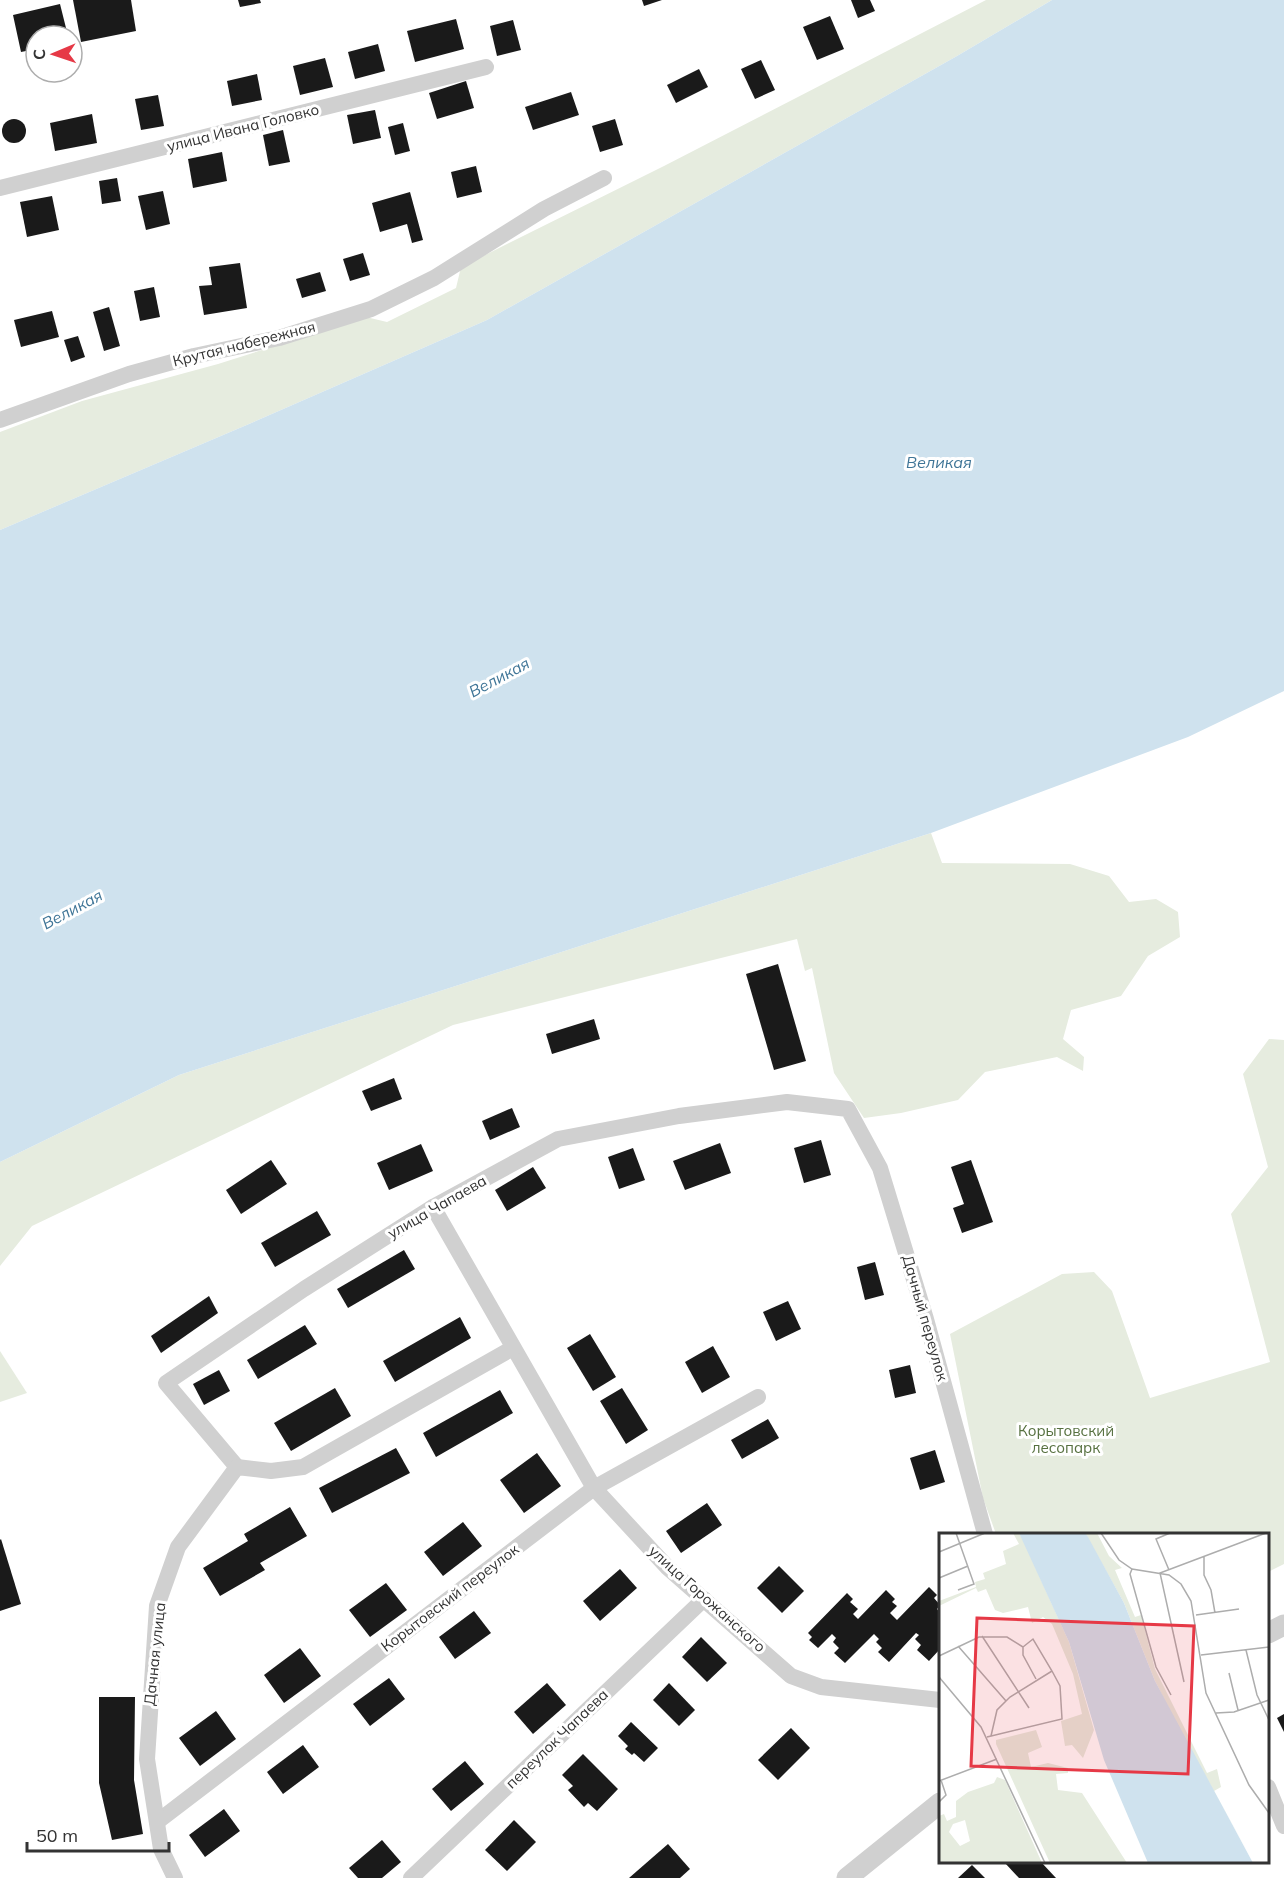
<svg xmlns="http://www.w3.org/2000/svg" width="1284" height="1878" font-family="Mulish,sans-serif">
<rect width="100%" height="100%" fill="#fff"/>
<g fill="#e6ecdf">
<polygon points="986,0 1052,0 957,56 487,320 249,424 0,530 0,432 82,401 218,364 366,317 387,322 456,288 461,267 664,166"/>
<polygon points="931,833 942,863 1070,864 1109,876 1129,902 1156,899 1178,912 1180,937 1148,956 1121,996 1071,1010 1063,1039 1084,1057 1083,1071 1057,1057 985,1072 958,1100 901,1113 864,1118 834,1073 812,968 805,971 797,939 453,1025 32,1226 0,1266 0,1162 179,1075"/>
<polygon points="1269,1039 1284,1040 1284,1564 1268,1572 1268,1534 996,1534 983,1498 950,1334 1062,1274 1094,1272 1112,1291 1150,1398 1270,1362 1231,1214 1268,1167 1243,1074"/>
<polygon points="0,1351 27,1393 0,1402"/>
</g>
<polygon fill="#cfe2ee" points="1052,0 1284,0 1284,691 1188,737 931,833 179,1075 0,1162 0,530 249,424 487,320 957,56"/>
<g fill="#1a1a1a">
<polygon points="73,0 131,0 136,31 81,42"/>
<polygon points="238,0 260,0 261,3 240,7"/>
<polygon points="642,0 662,0 644,6"/>
<polygon points="851,0 870,0 875,11 858,18"/>
<polygon points="60,4 68,36 36,36 36,49 21,52 13,15"/>
<polygon points="830,16 844,49 817,60 803,27"/>
<polygon points="456,19 464,49 415,62 407,31"/>
<polygon points="513,20 521,50 497,56 490,26"/>
<polygon points="378,44 385,71 355,79 348,52"/>
<polygon points="325,58 333,87 300,95 293,66"/>
<polygon points="761,60 775,90 755,99 741,69"/>
<polygon points="699,69 708,87 676,103 667,85"/>
<polygon points="257,74 262,100 232,106 227,81"/>
<polygon points="466,81 474,108 437,119 429,93"/>
<polygon points="571,92 579,115 533,130 525,107"/>
<polygon points="158,95 164,126 141,130 135,99"/>
<polygon points="375,110 381,138 353,144 347,115"/>
<polygon points="92,114 97,143 55,151 50,123"/>
<polygon points="615,119 623,145 600,152 592,126"/>
<circle cx="14" cy="131" r="12"/>
<polygon points="403,123 410,151 395,155 388,127"/>
<polygon points="283,130 290,162 269,166 263,135"/>
<polygon points="222,152 227,181 193,188 188,159"/>
<polygon points="476,166 482,192 457,198 451,172"/>
<polygon points="117,178 121,201 102,204 99,181"/>
<polygon points="163,191 170,224 146,230 138,196"/>
<polygon points="410,192 423,240 412,243 407,224 380,232 372,203"/>
<polygon points="52,196 59,230 27,237 20,202"/>
<polygon points="363,253 370,275 350,281 343,259"/>
<polygon points="240,263 247,308 204,315 199,286 212,285 209,267"/>
<polygon points="320,272 326,291 302,298 296,279"/>
<polygon points="154,287 160,317 140,321 134,291"/>
<polygon points="109,307 120,346 104,351 93,312"/>
<polygon points="52,311 59,337 21,347 14,320"/>
<polygon points="78,336 85,357 71,362 64,340"/>
<polygon points="778,964 806,1061 774,1070 746,974"/>
<polygon points="594,1019 600,1039 552,1054 546,1034"/>
<polygon points="394,1078 402,1099 371,1111 362,1091"/>
<polygon points="512,1108 520,1127 490,1140 482,1121"/>
<polygon points="821,1140 831,1175 804,1183 794,1148"/>
<polygon points="720,1143 731,1173 685,1190 673,1161"/>
<polygon points="421,1144 433,1171 389,1190 377,1163"/>
<polygon points="633,1148 645,1180 619,1189 608,1157"/>
<polygon points="271,1160 287,1184 241,1214 226,1190"/>
<polygon points="971,1160 993,1222 962,1233 953,1208 964,1204 951,1167"/>
<polygon points="533,1167 546,1188 507,1211 495,1190"/>
<polygon points="317,1211 331,1235 275,1267 261,1243"/>
<polygon points="404,1250 415,1269 348,1308 337,1289"/>
<polygon points="875,1262 884,1295 865,1300 857,1267"/>
<polygon points="209,1296 218,1313 161,1353 151,1336"/>
<polygon points="788,1301 801,1329 776,1341 763,1312"/>
<polygon points="460,1317 471,1338 395,1382 383,1361"/>
<polygon points="305,1325 317,1344 258,1379 247,1360"/>
<polygon points="590,1334 616,1377 593,1391 567,1348"/>
<polygon points="713,1346 730,1377 702,1393 685,1362"/>
<polygon points="910,1365 916,1393 895,1398 889,1370"/>
<polygon points="219,1370 230,1391 204,1405 193,1384"/>
<polygon points="335,1388 351,1416 291,1451 274,1423"/>
<polygon points="622,1388 648,1430 626,1444 600,1401"/>
<polygon points="500,1390 513,1413 436,1457 423,1433"/>
<polygon points="768,1419 779,1438 742,1459 731,1440"/>
<polygon points="396,1448 410,1473 332,1513 319,1488"/>
<polygon points="935,1450 945,1482 920,1490 910,1458"/>
<polygon points="537,1453 561,1486 524,1513 500,1480"/>
<polygon points="707,1503 722,1525 681,1553 666,1531"/>
<polygon points="290,1507 307,1536 260,1563 265,1570 220,1596 203,1568 248,1541 244,1534"/>
<polygon points="463,1522 482,1546 443,1576 424,1552"/>
<polygon points="1,1539 21,1604 0,1611 0,1540"/>
<polygon points="779,1566 804,1591 782,1613 757,1588"/>
<polygon points="620,1569 637,1588 600,1621 583,1601"/>
<polygon points="386,1583 407,1610 370,1637 349,1610"/>
<polygon points="929,1587 937,1595 934,1598 940,1605 937,1609 940,1613 940,1649 929,1661 917,1650 921,1645 915,1639 919,1635 916,1633 889,1662 878,1652 882,1648 876,1642 879,1639 874,1634 845,1663 834,1653 839,1648 833,1642 836,1638 832,1634 818,1648 809,1640 812,1637 808,1633 847,1593 853,1599 850,1602 858,1609 853,1614 858,1619 886,1590 895,1599 892,1602 897,1606 890,1613 897,1620"/>
<polygon points="474,1611 491,1633 455,1659 439,1637"/>
<polygon points="701,1637 727,1663 707,1682 682,1657"/>
<polygon points="300,1648 321,1676 284,1703 264,1675"/>
<polygon points="389,1678 405,1699 370,1726 353,1704"/>
<polygon points="547,1683 566,1705 533,1734 514,1712"/>
<polygon points="669,1683 695,1710 679,1726 653,1700"/>
<polygon points="99,1697 135,1697 134,1780 143,1834 112,1840 99,1783"/>
<polygon points="216,1711 236,1739 200,1766 179,1738"/>
<polygon points="1284,1714 1284,1732 1277,1718"/>
<polygon points="631,1722 658,1748 644,1762 634,1753 632,1755 625,1749 628,1746 618,1736"/>
<polygon points="791,1728 810,1748 778,1780 758,1760"/>
<polygon points="303,1745 319,1767 283,1794 267,1772"/>
<polygon points="583,1754 618,1789 597,1811 588,1803 584,1807 568,1790 573,1786 562,1775"/>
<polygon points="465,1761 484,1784 451,1811 432,1789"/>
<polygon points="224,1809 240,1831 205,1857 189,1835"/>
<polygon points="514,1820 536,1842 507,1871 485,1850"/>
<polygon points="382,1840 401,1862 382,1878 358,1878 349,1868"/>
<polygon points="668,1844 690,1869 680,1878 629,1878"/>
<polygon points="1004,1862 1041,1862 1056,1878 1019,1878"/>
<polygon points="972,1865 985,1878 958,1878"/>
</g>
<g fill="none" stroke-linecap="round" stroke-linejoin="round">
<g stroke="#d0d0d0" stroke-width="16">
<polyline points="0,188 486,67"/>
<polyline points="0,420 129,374 194,356 279,338 371,309 434,278 544,209 604,178"/>
<polyline points="433,1207 594,1488 668,1568 791,1676 821,1687 940,1700"/>
<polyline points="237,1467 166,1383 304,1289 433,1207 558,1139 679,1116 787,1102 848,1109 880,1168 926,1319 985,1534"/>
<polyline points="1268,1787 1284,1826"/>
<polyline points="157,1822 594,1488 758,1397"/>
<polyline points="175,1878 161,1849 147,1759 157,1606 178,1547 237,1467 271,1471 303,1467 513,1348"/>
<polyline points="411,1878 704,1599"/>
</g>
<g stroke="#d0d0d0" stroke-width="21">
<polyline points="1268,1633 1284,1625"/>
<polyline points="847,1878 940,1803"/>
</g>
</g>
<g text-anchor="middle" stroke-width="6" stroke-linejoin="round" paint-order="stroke">
<g font-size="15" fill="#333" stroke="#fff">
<text transform="translate(243 128) rotate(-14)" y="5">улица Ивана Головко</text>
<text transform="translate(244 344) rotate(-14)" y="5">Крутая набережная</text>
<text transform="translate(437 1207) rotate(-30)" y="5">улица Чапаева</text>
<text transform="translate(925 1318) rotate(74)" y="5">Дачный переулок</text>
<text transform="translate(450 1598) rotate(-37)" y="5">Корытовский переулок</text>
<text transform="translate(707 1599) rotate(42)" y="5">улица Горожанского</text>
<text transform="translate(155 1654) rotate(-84)" y="5">Дачная улица</text>
<text transform="translate(557 1739) rotate(-44)" y="5">переулок Чапаева</text>
</g>
<g font-size="15" fill="#56703f" stroke="#fff">
<text x="1066" y="1436">Корытовский<tspan x="1066" dy="17">лесопарк</tspan></text>
</g>
<g font-size="16" font-style="italic" fill="#3f7597" stroke="#fff">
<text x="939" y="468">Великая</text>
<text transform="translate(499 677) rotate(-28)" y="6">Великая</text>
<text transform="translate(72 909) rotate(-28)" y="6">Великая</text>
</g>
</g>
<g transform="translate(939 1533)">
<rect width="330" height="330" fill="#fff"/>
<path d="M74 0H80L85 9 130 109 155 197 144 225 133 212 126 213 122 188 143 181 134 141 113 91 104 84 93 90 89 74 64 80 56 77 47 56 39 59 37 55 0 73V68L37 54 36 49 46 46 44 40 67 31 64 18 80 11ZM146 0H158L170 23 183 35 176 37 196 84 202 82 216 136 268 240 278 236 282 254 275 258 315 330 244 203 216 148 185 70ZM97 197 103 214 89 220 92 234 109 230 129 235V240L117 241 119 257 143 260 188 330H111L57 211V207ZM58 244 66 247 103 330H0V283L5 281 8 288 17 284V268L29 259 55 250ZM26 287 31 308 21 313 10 299 14 291Z" fill="#e6ecdf" fill-rule="evenodd"/>
<path d="M80 0H146L149 4 185 70 216 148 314 330H209L165 227 130 109Z" fill="#cfe2ee"/>
<path fill="none" stroke="#adadad" stroke-width="1.5" d="M17 0 35 51 19 57M162 0 180 27 193 36 230 42 242 51 252 68 267 160 310 252 330 280M0 19 46 0M265 24V42L272 57 276 80M193 36 191 41 217 134 232 162M230 37 217 6 231 0M0 45 29 33M257 82 300 76M43 103 90 175M19 113 67 168M307 117 318 162 330 187M262 122 330 114M0 123 40 104H68L84 114V122L97 146M290 140 299 177M0 144 42 194 106 330M245 149 221 40 327 0M277 180 295 179 330 167M52 203 58 177 71 164 113 138M48 204 123 186 121 153 113 138 94 106 84 114M0 248 58 226M0 269 7 262 2 247"/>
<path fill="#e63946" fill-opacity="0.15" stroke="#e63946" stroke-width="3" d="M38 85 255 93 249 241 32 233Z"/>
<rect width="330" height="330" fill="none" stroke="#333" stroke-width="3"/>
</g>
<g transform="translate(54 54) rotate(268)"><circle r="28" fill="#ffffff" stroke="#adadad" stroke-width="1.5"/>
<path d="M0-4.5L10 22L0 15L-10 22Z" fill="#e63946"/>
<text y="-9" font-size="16" font-weight="bold" text-anchor="middle" fill="#333333">С</text>
</g>
<path d="M27 1842v9h142v-9" fill="none" stroke="#333333" stroke-width="3"/>
<text x="36" y="1842" font-size="18" fill="#333333" stroke="#ffffff" stroke-width="4.5" paint-order="stroke">50 m</text>
</svg>
